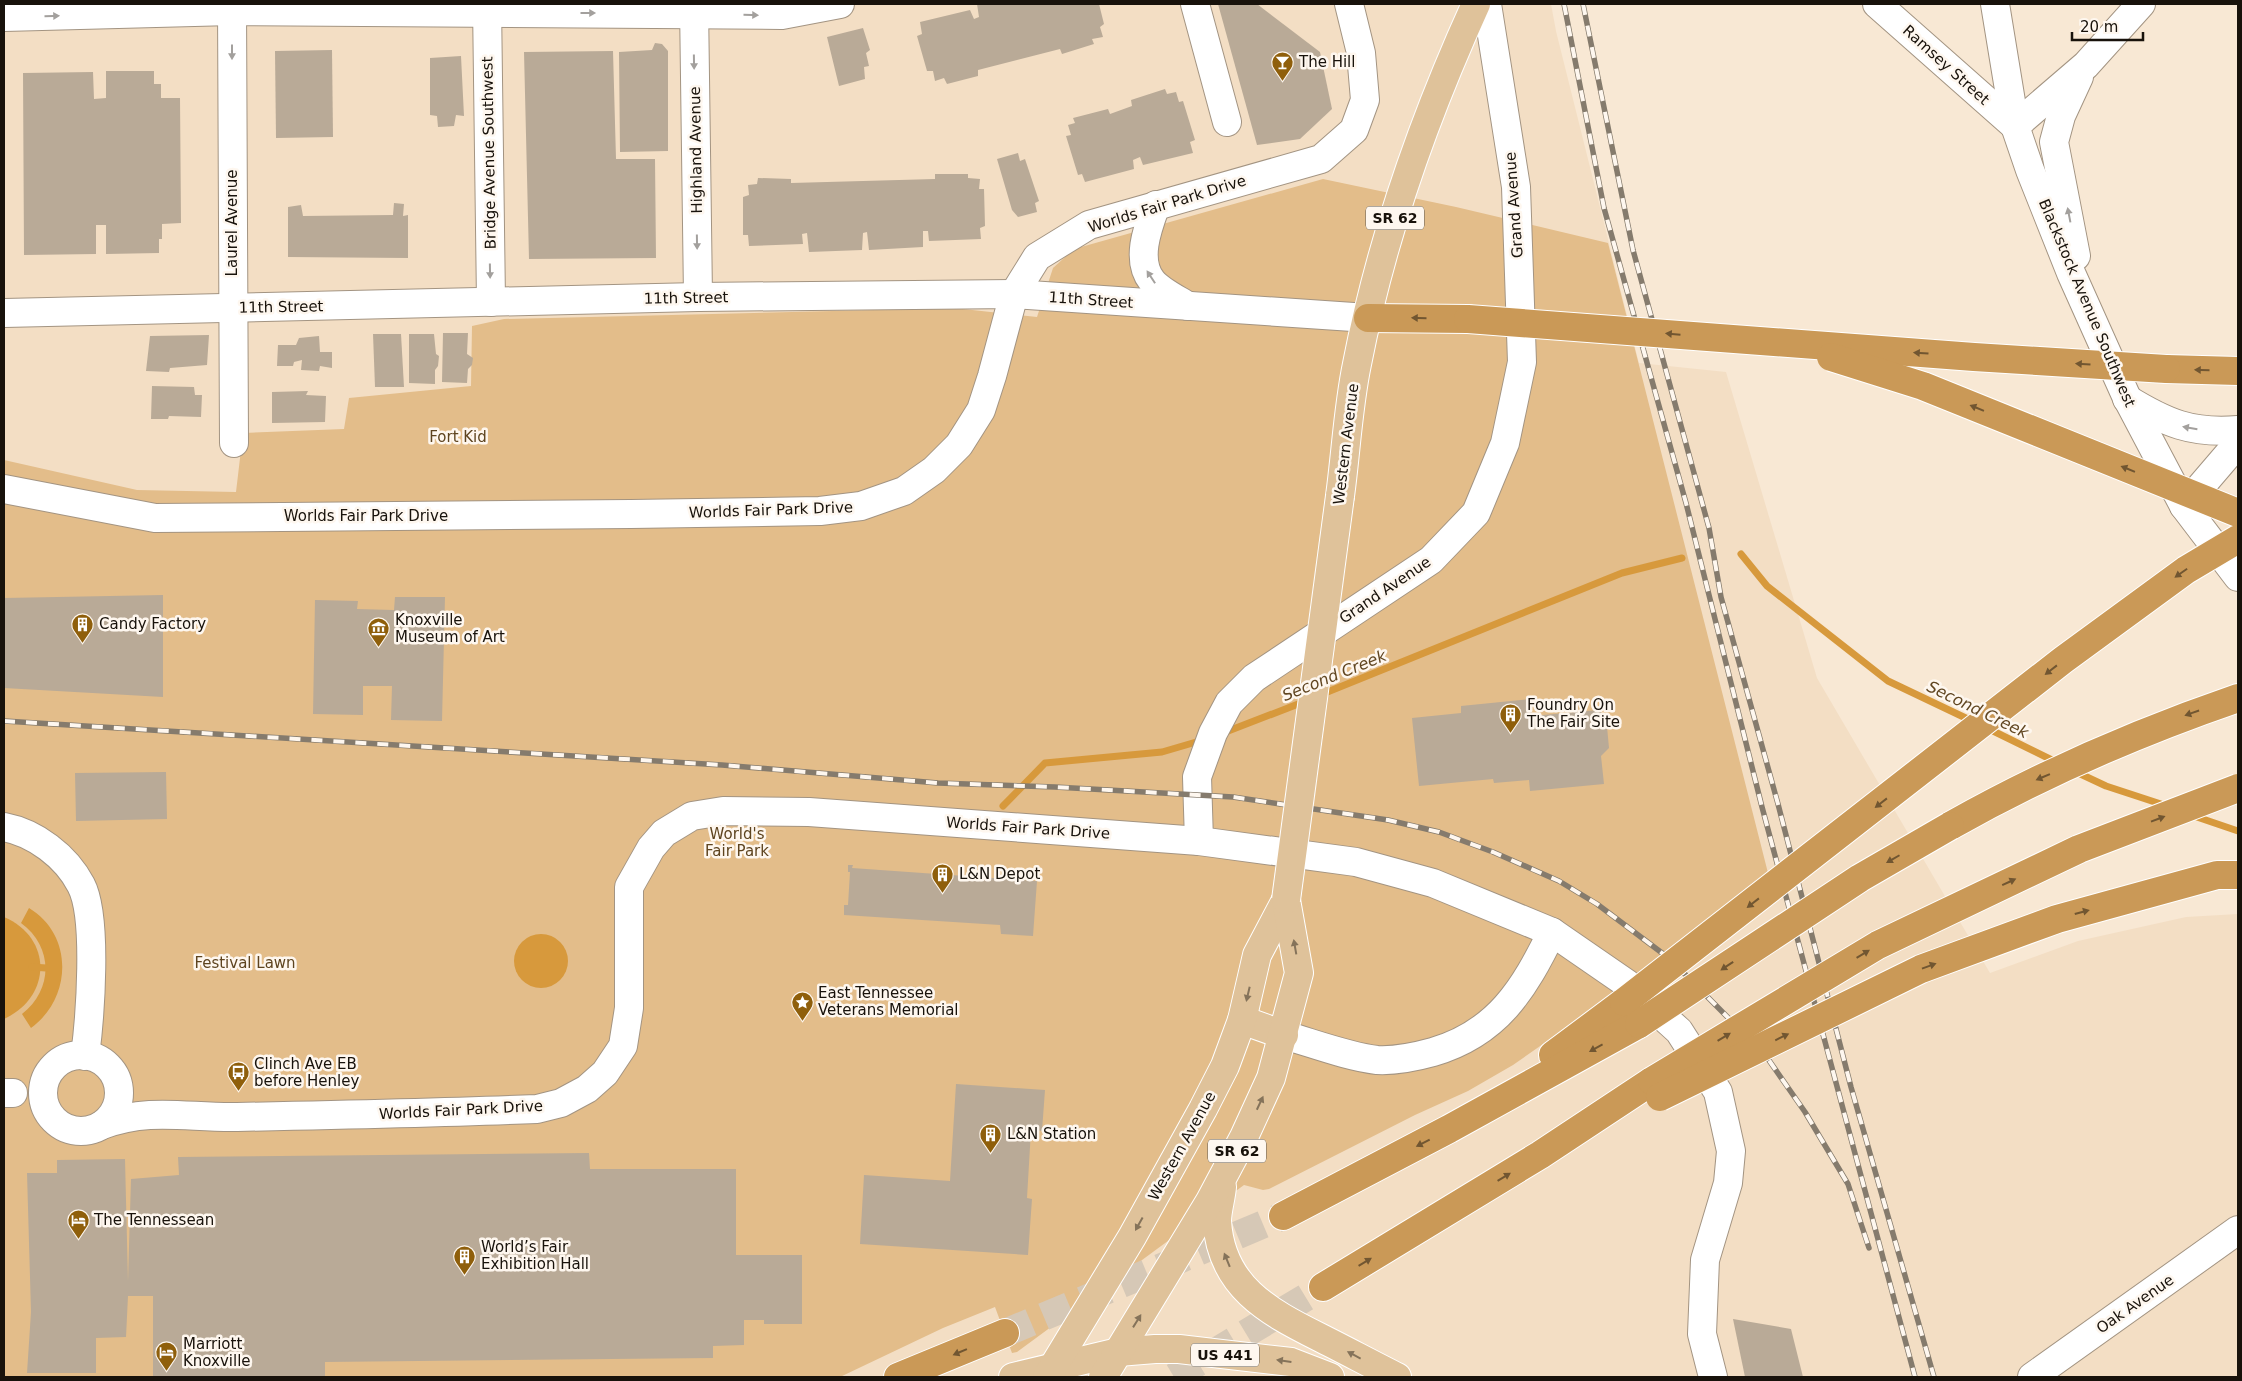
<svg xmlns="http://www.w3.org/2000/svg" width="2242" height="1381" font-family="'DejaVu Sans',sans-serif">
<rect width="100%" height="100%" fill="#f8e8d4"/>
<polygon fill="#f3dec4" points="4,4 1551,4 1556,31 1639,363 1726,372 1817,678 1990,973 2078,941 2186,917 2238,914 2238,1377 4,1377"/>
<polygon fill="#e3bd8a" points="1323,179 1456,207 1608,243 1768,873 1592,1010 1513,1065 1468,1091 1415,1115 1269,1189 1263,1190 1244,1185 1017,1352 1012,1353 995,1307 943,1328 840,1377 4,1377 4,460 137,490 236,492 243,433 344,429 349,398 471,386 472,326 504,319 954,308 1037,317 1053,268 1074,249"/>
<g fill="#d7993c">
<path d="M29 908C74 935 72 998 31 1028L22 1014C53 990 54 947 21 923Z"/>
<path d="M4 917C53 938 52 997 4 1019Z"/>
<circle cx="541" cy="961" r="27"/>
</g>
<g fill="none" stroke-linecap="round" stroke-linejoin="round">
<g stroke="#d7993c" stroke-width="7">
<polyline points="1741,554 1767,586 1888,681 1972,721"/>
<polyline points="1320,695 1622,573 1682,558"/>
<polyline points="1987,728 2058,763"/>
<polyline points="1223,733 1306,701"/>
<polyline points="2074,771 2106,786 2167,806"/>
<polyline points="1003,806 1045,763 1162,752 1203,740"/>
<polyline points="2191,815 2238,831"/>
<polyline points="32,967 46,968"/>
</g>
</g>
<g fill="#b9aa97">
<polygon points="977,4 1099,4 1104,24 1100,27 1103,37 1092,39 1094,44 1062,54 1060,49 978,70 978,76 947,84 944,78 935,81 933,71 927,71 917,36 922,34 920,22 970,10 974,19 979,17"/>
<polygon points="1218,4 1257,4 1320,52 1332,109 1300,139 1257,145"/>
<polygon points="863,28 870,50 866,53 869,66 864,67 865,79 839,86 827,37"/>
<polygon points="655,43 662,44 668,51 668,151 620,152 619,52 652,50"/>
<polygon points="332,50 333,137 276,138 275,51"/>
<polygon points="613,51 616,159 655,159 656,258 529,259 524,52"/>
<polygon points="461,56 464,116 456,115 454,126 438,127 437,116 430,115 430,58"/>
<polygon points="106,71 154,71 154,84 161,84 161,98 180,98 181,223 162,224 162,239 159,239 159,253 106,254 106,225 96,225 96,254 24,255 23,73 93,72 94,99 106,98"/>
<polygon points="1165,89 1167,94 1176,92 1179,102 1183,101 1195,140 1190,142 1193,153 1143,165 1140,157 1133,160 1134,169 1085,182 1082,174 1078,175 1066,136 1071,135 1068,125 1075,123 1073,118 1108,109 1110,114 1132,106 1131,100"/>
<polygon points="1018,153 1020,161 1025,159 1039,201 1035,203 1037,212 1018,217 1012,210 997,159"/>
<polygon points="935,174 968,174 968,178 980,179 979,189 984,189 985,226 980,228 981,239 929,241 928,231 923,231 923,247 869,250 867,232 863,233 862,250 809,252 807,233 802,234 803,244 749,246 748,235 743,235 743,197 749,195 748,185 757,184 758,178 791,179 791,183 935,179"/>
<polygon points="394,203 404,204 403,216 408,215 408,258 288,257 288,207 301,205 303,216 393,215"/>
<polygon points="443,333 468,333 467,354 473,358 472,365 468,369 467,383 442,382"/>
<polygon points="373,334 401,334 404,387 375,387"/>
<polygon points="409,334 434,334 436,354 439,356 438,366 435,370 435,384 409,383"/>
<polygon points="209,335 207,365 170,368 169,372 146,371 150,336"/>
<polygon points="319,336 320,352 332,352 332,368 320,366 319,371 301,370 302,360 294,362 293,366 277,366 278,345 296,345 299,338"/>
<polygon points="152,386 194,387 195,395 202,395 201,417 169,416 168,419 151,419"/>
<polygon points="308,391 306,395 326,396 325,422 272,423 272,392"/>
<polygon points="163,595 163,697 4,688 4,598"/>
<polygon points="395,597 445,597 442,721 391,720 392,686 363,686 363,715 313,714 315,600 358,601 357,609 394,610"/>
<polygon points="1530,699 1532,716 1598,710 1606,716 1609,748 1601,756 1604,784 1530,791 1529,780 1494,783 1493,779 1419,786 1412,718 1461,713 1461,706"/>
<polygon points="166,772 167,819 76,821 75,773"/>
<polygon points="848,865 853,865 852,868 1037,881 1033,936 1001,934 1000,925 844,915 844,905 848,905 850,872 848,872"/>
<polygon points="956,1084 1045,1090 1042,1131 1031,1130 1027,1198 1032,1199 1028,1255 860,1244 864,1175 950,1181"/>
<polygon points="589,1153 590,1169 736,1169 736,1255 802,1255 802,1324 764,1324 764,1320 744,1320 744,1345 713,1346 713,1358 325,1362 325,1377 153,1377 153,1296 128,1296 126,1337 96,1338 96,1373 27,1373 31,1312 27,1173 57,1173 57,1160 125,1159 128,1281 131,1179 179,1175 178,1157"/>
<polygon points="1733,1319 1791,1329 1803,1377 1745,1377"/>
</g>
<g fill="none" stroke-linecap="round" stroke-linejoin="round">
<g stroke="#d6c8b6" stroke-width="28" stroke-dasharray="28 14" stroke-linecap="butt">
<polyline points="1005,1333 1283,1216"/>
<polyline points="1174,1377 1323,1287"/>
</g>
<defs>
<g id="minor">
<polyline points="232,4 234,443"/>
<polyline points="487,4 491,302"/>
<polyline points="694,4 698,297"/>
<polyline points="1195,4 1227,122"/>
<polyline points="1877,4 2015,126 2086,65 2141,4"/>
<polyline points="1995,4 2015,126 2030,170 2071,273 2127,398 2184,506 2238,577"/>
<polyline points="4,17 232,11 782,15 840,4"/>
<path d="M1156 205C1148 227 1135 260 1152 281 1160 291 1177 299 1188 306"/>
<polyline points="2076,256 2054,142 2061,116 2079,77"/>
<polyline points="4,313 698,297 1014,294 1368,318"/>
<path d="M2127 399C2166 423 2192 434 2238 430"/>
<polyline points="4,489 155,518 631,514 820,511 861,506 904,491 934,470 959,445 981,410 992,376 1014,294 1037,257 1089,225 1321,159 1354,130 1365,100 1361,53 1349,4"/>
<polyline points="2184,506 2238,443"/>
<path d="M4 827C35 833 66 856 81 885 98 917 90 1018 85 1056"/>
<polyline points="1199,841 1197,777 1213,733 1229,703 1254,678 1431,560 1476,513 1505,443 1522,362 1516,187 1487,4"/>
<path d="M1284 1035C1312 1043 1349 1057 1377 1060 1396 1061 1415 1057 1433 1052 1498 1033 1524 989 1552 932"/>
<circle cx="81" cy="1093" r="38"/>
<polyline points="4,1093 13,1093"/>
<path d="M102 1125C151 1107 187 1118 237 1117 337 1115 437 1113 537 1109L561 1103 587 1089 605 1073 623 1046 629 1008V887L651 848 664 833 692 816 723 811 809 812 1199 841 1356 862 1433 883 1552 932 1626 983 1679 1031 1718 1092 1731 1151 1728 1183 1705 1260 1702 1334 1713 1377"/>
<polyline points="2032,1377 2238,1230"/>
</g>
<g id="major">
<path d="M1340 496C1346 452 1348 407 1357 364 1381 240 1424 118 1476 4"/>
<polyline points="1242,1020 1284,1035"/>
<path d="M1222 1187C1221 1198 1217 1211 1217 1221 1221 1286 1267 1311 1319 1337 1345 1350 1371 1364 1397 1377"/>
<polyline points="1013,1377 1118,1352 1155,1349 1179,1349 1291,1362 1330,1377"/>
<polyline points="1047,1377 1132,1237 1203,1109 1225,1066 1242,1020 1257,955 1286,900"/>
<polyline points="1103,1377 1210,1201 1244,1137 1271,1078 1299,973 1286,900"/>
</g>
<g id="highway">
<polyline points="1368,318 1468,319"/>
<polyline points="2166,369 2238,371"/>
<path d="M1950 826C2042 774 2139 732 2238 698"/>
<polyline points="1553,1055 1624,1002"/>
<polyline points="1283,1216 1449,1129 1639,1024"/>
<polyline points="1323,1287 1540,1155 1652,1081"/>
<polyline points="898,1377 1005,1333"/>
</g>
</defs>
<use href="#minor" stroke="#a39482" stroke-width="30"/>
<use href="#major" stroke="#fff" stroke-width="30"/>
<use href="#highway" stroke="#fff" stroke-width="30"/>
<use href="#minor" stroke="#fff" stroke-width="28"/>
<use href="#major" stroke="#dfc29a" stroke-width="28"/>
<use href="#highway" stroke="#ca9957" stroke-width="28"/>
<defs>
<g id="rail">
<polyline points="1564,4 1604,208 1686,503 1762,807 1915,1377"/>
<polyline points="1583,4 1633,250 1709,528 1721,597 1778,804 1851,1087 1934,1377"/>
<polyline points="4,721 722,765 938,783 1055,787 1233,797 1388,820 1439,832 1493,852 1559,881 1597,904 1670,959 1766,1056 1805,1112 1848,1184 1869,1248"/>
</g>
</defs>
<use href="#rail" stroke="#857b6d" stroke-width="5.5"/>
<use href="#rail" stroke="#fef7ef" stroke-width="4" stroke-dasharray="11" stroke-linecap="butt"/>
<defs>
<polyline id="major-bridge" points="1286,900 1340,496"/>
<g id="highway-bridge">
<polyline points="1468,319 1974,357 2166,369"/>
<polyline points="1831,357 1923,386 2238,513"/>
<polyline points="1624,1002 2063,660 2186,570 2238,539"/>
<polyline points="1639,1024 1860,878 1950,826"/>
<polyline points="1652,1081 1878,945 2079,849 2238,788"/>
<polyline points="1660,1097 1921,969 2057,919 2217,875 2238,875"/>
</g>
</defs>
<use href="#major-bridge" stroke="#fff" stroke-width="30" stroke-linecap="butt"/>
<use href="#highway-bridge" stroke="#fff" stroke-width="30" stroke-linecap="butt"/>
<use href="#major-bridge" stroke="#dfc29a" stroke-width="28"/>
<use href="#highway-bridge" stroke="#ca9957" stroke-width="28"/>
</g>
<defs><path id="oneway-solid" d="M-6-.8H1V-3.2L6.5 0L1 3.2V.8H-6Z" transform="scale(1.25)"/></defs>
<g fill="#a3a09d">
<use href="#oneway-solid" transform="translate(588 13)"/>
<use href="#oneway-solid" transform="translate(751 15) rotate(1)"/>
<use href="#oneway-solid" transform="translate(52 16) rotate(-2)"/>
<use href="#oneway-solid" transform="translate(232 52) rotate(90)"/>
<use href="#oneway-solid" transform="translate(694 62) rotate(89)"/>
<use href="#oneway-solid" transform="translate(2069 215) rotate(-101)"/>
<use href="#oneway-solid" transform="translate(697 242) rotate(89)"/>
<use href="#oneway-solid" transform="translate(490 271) rotate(89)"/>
<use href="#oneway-solid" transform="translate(1151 277) rotate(-123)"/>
<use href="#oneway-solid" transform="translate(2190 428) rotate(-170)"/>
</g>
<g fill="#715631">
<use href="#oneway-solid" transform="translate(1419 318) rotate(-179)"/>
<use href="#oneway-solid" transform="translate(1673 334) rotate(-175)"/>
<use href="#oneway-solid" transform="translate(1921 353) rotate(-176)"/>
<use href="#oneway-solid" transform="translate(2083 364) rotate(-176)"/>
<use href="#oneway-solid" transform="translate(2202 370) rotate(-179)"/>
<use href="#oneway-solid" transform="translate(1977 408) rotate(-158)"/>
<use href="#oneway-solid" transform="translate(2128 469) rotate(-158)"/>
<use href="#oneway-solid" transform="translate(2181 573) rotate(145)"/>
<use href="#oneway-solid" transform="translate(2051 670) rotate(142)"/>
<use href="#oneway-solid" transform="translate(2192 713) rotate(161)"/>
<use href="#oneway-solid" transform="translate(2043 777) rotate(157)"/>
<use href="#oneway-solid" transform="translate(1881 803) rotate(142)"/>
<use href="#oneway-solid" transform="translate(2158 819) rotate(-21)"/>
<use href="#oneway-solid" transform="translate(1893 859) rotate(150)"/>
<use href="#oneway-solid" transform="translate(2009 882) rotate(-25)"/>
<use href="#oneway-solid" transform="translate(1753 903) rotate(142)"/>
<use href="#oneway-solid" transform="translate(2082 912) rotate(-15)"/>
<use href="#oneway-solid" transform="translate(1863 954) rotate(-31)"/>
<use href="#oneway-solid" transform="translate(1727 966) rotate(146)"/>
<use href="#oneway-solid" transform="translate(1929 966) rotate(-20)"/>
<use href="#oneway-solid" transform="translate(1724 1037) rotate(-31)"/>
<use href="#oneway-solid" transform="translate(1782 1037) rotate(-26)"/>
<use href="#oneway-solid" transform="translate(1596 1048) rotate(151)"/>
<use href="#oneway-solid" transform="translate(1423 1143) rotate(153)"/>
<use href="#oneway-solid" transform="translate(1504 1177) rotate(-31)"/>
<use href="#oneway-solid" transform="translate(1365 1262) rotate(-31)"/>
<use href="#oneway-solid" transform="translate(960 1352) rotate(157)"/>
</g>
<g fill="#85735a">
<use href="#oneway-solid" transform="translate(1295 947) rotate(-100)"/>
<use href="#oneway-solid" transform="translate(1248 994) rotate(103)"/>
<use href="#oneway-solid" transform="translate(1260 1103) rotate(-65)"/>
<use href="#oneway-solid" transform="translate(1139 1224) rotate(119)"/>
<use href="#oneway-solid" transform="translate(1227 1260) rotate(-112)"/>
<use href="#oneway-solid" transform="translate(1137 1321) rotate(-58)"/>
<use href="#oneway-solid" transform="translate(1354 1355) rotate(-152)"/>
<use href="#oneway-solid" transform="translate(1284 1361) rotate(-172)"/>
</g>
<defs>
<symbol id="bar-pin" viewBox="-11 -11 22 30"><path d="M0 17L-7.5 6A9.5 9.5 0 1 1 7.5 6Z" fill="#8f5f0b" stroke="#fef7ef"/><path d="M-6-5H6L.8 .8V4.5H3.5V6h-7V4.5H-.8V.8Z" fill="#fff"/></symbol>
<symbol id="building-pin" viewBox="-11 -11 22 30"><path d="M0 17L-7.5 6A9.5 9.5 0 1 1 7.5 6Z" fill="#8f5f0b" stroke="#fef7ef"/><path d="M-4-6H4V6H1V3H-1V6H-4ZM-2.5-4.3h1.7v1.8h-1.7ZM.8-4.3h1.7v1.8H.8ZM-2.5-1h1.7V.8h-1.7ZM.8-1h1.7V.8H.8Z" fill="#fff"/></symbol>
<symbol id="museum-pin" viewBox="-11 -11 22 30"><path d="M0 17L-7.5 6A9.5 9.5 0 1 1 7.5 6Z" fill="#8f5f0b" stroke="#fef7ef"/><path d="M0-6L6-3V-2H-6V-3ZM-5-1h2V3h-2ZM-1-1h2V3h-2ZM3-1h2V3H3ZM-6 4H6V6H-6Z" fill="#fff"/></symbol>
<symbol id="sight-pin" viewBox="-11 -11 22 30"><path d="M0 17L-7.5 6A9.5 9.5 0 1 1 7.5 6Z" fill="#8f5f0b" stroke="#fef7ef"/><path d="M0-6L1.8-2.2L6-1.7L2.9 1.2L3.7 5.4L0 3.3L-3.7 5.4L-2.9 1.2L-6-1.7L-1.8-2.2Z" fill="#fff"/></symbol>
<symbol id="bus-pin" viewBox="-11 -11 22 30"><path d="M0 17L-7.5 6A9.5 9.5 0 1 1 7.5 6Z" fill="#8f5f0b" stroke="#fef7ef"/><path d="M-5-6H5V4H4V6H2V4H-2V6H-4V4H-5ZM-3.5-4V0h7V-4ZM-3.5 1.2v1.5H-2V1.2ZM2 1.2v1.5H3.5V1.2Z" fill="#fff"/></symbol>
<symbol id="hotel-pin" viewBox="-11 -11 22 30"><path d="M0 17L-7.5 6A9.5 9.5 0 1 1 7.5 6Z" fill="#8f5f0b" stroke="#fef7ef"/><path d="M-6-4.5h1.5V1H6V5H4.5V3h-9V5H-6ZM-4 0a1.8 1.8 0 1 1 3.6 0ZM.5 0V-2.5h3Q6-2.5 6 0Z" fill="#fff"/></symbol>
</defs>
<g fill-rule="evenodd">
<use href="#bar-pin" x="1270" y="50" width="25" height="34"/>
<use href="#building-pin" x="70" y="612" width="25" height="34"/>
<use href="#museum-pin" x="366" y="616" width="25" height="34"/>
<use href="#building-pin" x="1498" y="702" width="25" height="34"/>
<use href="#building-pin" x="930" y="862" width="25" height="34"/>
<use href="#sight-pin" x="790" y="990" width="25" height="34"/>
<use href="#bus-pin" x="226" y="1060" width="25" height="34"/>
<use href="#building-pin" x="978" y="1122" width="25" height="34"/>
<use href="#hotel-pin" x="66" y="1208" width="25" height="34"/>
<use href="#building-pin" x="452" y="1244" width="25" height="34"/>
<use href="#hotel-pin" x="154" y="1340" width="25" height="34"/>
</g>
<g text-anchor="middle" stroke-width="5" stroke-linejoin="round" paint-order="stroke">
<g fill="#fef7ef" stroke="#5d574f" stroke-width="1">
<rect x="1366" y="206.5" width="58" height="23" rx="4"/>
<rect x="1208" y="1139.5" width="58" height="23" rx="4"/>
<rect x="1191" y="1343.5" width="68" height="23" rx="4"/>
</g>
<g font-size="14" font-weight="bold" fill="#18120b">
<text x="1395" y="223">SR 62</text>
<text x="1237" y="1156">SR 62</text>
<text x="1225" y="1360">US 441</text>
</g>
<g font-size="15" fill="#18120b" stroke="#fef7ef" text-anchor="start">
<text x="1299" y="67">The Hill</text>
<text x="395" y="625">Knoxville<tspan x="395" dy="17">Museum of Art</tspan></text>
<text x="99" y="629">Candy Factory</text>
<text x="1527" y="710">Foundry On<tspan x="1527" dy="17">The Fair Site</tspan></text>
<text x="959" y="879">L&amp;N Depot</text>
<text x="818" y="998">East Tennessee<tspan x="818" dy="17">Veterans Memorial</tspan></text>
<text x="254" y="1069">Clinch Ave EB<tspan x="254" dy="17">before Henley</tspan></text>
<text x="1007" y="1139">L&amp;N Station</text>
<text x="94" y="1225">The Tennessean</text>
<text x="481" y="1252">World’s Fair<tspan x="481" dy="17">Exhibition Hall</tspan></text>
<text x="183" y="1349">Marriott<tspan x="183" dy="17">Knoxville</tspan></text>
</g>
<g font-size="15" fill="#18120b" stroke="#fef7ef">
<text transform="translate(1946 65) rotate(42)" y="5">Ramsey Street</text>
<text transform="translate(696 150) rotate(-91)" y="5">Highland Avenue</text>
<text transform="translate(489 153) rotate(-91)" y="5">Bridge Avenue Southwest</text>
<text transform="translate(1167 204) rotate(-17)" y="5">Worlds Fair Park Drive</text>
<text transform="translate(1514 205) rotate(-94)" y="5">Grand Avenue</text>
<text transform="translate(232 223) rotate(-90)" y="5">Laurel Avenue</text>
<text transform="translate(686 298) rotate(-1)" y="5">11th Street</text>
<text transform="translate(1091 300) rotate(4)" y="5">11th Street</text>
<text transform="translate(2087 303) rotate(67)" y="5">Blackstock Avenue Southwest</text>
<text transform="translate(281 307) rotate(-1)" y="5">11th Street</text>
<text transform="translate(1346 444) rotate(-83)" y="5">Western Avenue</text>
<text transform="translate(771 510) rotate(-2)" y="5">Worlds Fair Park Drive</text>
<text x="366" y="521">Worlds Fair Park Drive</text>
<text transform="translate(1385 590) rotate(-34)" y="5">Grand Avenue</text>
<text transform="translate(1028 828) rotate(4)" y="5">Worlds Fair Park Drive</text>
<text transform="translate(461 1110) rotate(-3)" y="5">Worlds Fair Park Drive</text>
<text transform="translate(1182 1146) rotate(-61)" y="5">Western Avenue</text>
<text transform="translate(2135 1304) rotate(-35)" y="5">Oak Avenue</text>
</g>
<g font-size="15" fill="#5e441f" stroke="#fef7ef">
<text x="458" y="442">Fort Kid</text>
<text x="737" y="839">World's<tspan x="737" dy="17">Fair Park</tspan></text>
<text x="245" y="968">Festival Lawn</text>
</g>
<g font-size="16" font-style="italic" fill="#614621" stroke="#fef7ef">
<text transform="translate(1334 675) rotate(-22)" y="6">Second Creek</text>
<text transform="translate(1978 709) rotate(26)" y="6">Second Creek</text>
</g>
</g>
<rect width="2242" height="1381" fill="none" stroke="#18120b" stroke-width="10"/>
<path d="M2072 32v8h71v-8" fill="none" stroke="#18120b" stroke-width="2.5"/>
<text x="2080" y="32" font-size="15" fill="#18120b" stroke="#fef7ef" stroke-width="4" paint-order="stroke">20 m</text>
</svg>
